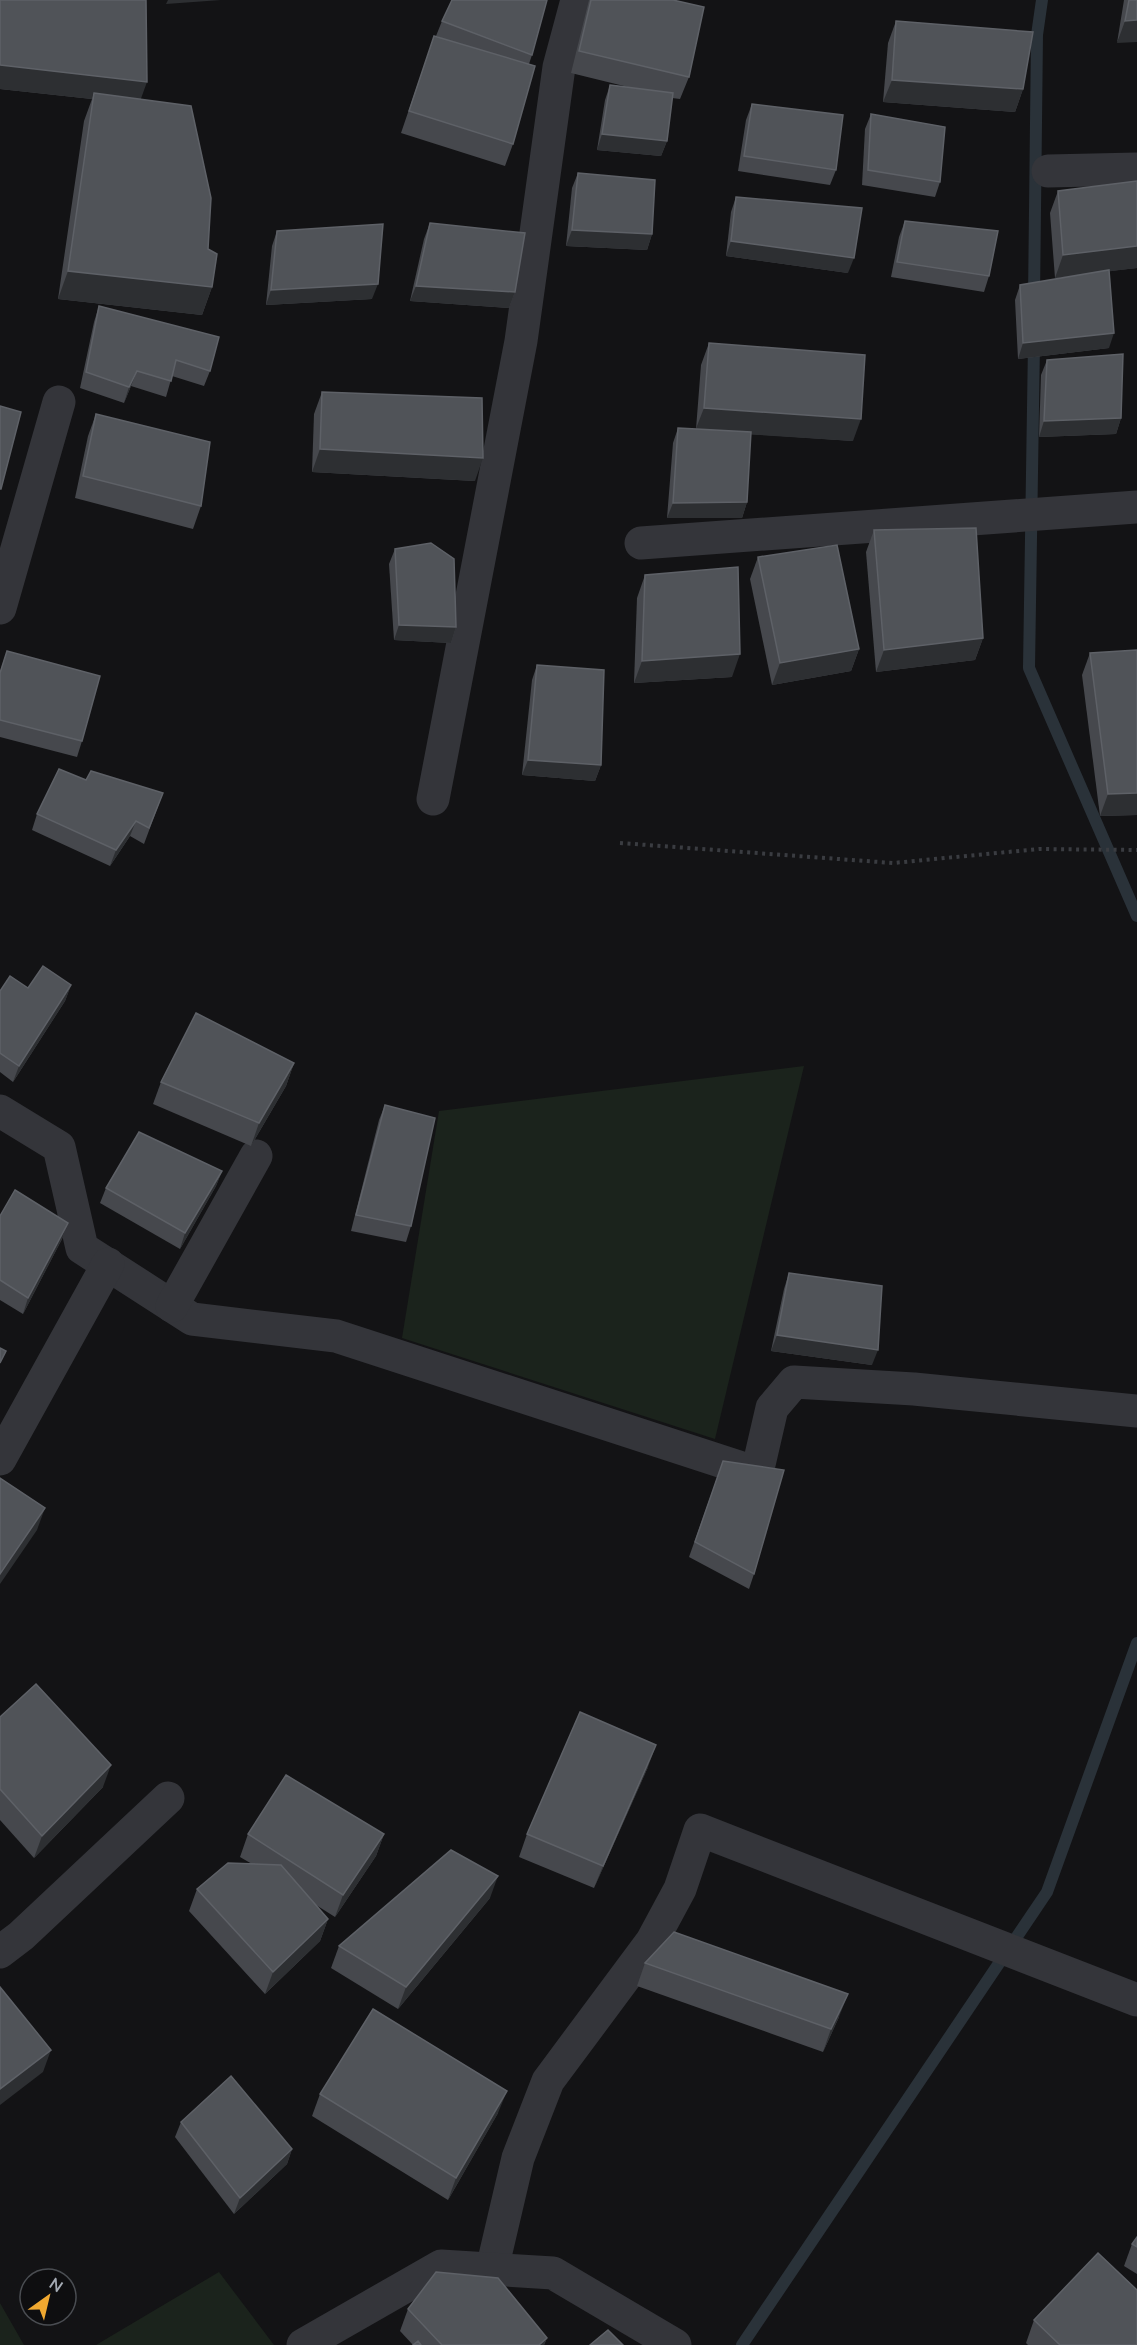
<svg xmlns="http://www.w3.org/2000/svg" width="1137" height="2345" font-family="Mulish,sans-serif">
<rect width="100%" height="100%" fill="#131315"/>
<g fill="#1b231c">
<polygon points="804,1066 715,1439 402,1338 439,1111"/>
<polygon points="219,2272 274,2345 96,2345"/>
<polygon points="0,2303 24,2345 0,2345"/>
</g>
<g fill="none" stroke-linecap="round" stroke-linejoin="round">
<g stroke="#2a3239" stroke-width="12">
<polyline points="1034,298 1037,35 1042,0"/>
<polyline points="1034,343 1029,668 1137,916"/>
<polyline points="742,2345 1047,1892 1137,1643"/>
</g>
<polyline stroke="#3a3c41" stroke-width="4" stroke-dasharray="3 4.5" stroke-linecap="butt" points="620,843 893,863 1039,849 1137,850"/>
<g stroke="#34353a" stroke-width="33">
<polyline points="1048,171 1137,169"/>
<polyline points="641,543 1137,507"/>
<polyline points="0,608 59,402"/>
<polyline points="433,799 521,341 559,67 577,0"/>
<polyline points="0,1111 59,1147 82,1248 192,1319 336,1336 757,1473 772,1408 794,1382 914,1389 1137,1411"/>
<polyline points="172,1306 256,1156"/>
<polyline points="0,1459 108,1264"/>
<polyline points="0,1952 21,1936 168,1798"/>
<polyline points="492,2269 518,2158 548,2081 652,1941 680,1889 700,1830 1137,2000"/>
<polyline points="303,2345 441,2266 553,2273 675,2345"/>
</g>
</g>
<g fill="#46484d">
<polygon points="0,0 141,99 208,249 212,287 202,315 58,299 84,121 92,99 0,89"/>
<polygon points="589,0 673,0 689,77 680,99 672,98 667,141 661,156 597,150 605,100 610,85 628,87 571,73"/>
<polygon points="1124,0 1137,0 1117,43"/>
<polygon points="442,21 532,55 529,64 513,144 505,166 401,133 434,36 444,39 436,36"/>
<polygon points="896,21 1023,89 1015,112 883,102 888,43"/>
<polygon points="752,104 836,170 830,185 738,171 746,120"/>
<polygon points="871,114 940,182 935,197 862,185 865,129"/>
<polygon points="578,173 652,234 647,250 566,246 572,188"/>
<polygon points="1137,181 1137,268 1109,271 1109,348 1018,359 1015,300 1020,285 1094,273 1055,278 1050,213 1058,191"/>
<polygon points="736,197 848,273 726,256 731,212"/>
<polygon points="905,221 989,276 984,292 891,277 899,237"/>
<polygon points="430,223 515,292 509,308 410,301 424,239"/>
<polygon points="277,231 372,299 266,305 272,246"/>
<polygon points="99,306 210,371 204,386 172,376 166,397 131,386 124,403 80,388 94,322"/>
<polygon points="709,343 853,441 750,434 747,502 742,518 667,518 673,443 678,428 696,429 701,365"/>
<polygon points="1047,360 1121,418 1116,434 1039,437 1041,375"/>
<polygon points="322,392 475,481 312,472 314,414"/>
<polygon points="96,414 201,506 193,529 75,498 88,436"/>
<polygon points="874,530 983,638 975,660 876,672 866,552"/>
<polygon points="395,549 456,627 451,643 394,640 389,564"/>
<polygon points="758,557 859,649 851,671 772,685 750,579"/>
<polygon points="645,575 732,677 634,683 637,598"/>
<polygon points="7,651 82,741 77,757 0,737 0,672"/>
<polygon points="1090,653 1137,815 1100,816 1082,675"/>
<polygon points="537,665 601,765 595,781 522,775 532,680"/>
<polygon points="163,793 144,844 130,836 110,866 32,830 37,814"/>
<polygon points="71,985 65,1001 13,1082 0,1072 0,991 28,988"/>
<polygon points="294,1063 286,1086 251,1146 153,1104 161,1082"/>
<polygon points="385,1105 411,1226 406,1242 351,1231 379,1120"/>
<polygon points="222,1171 216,1186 180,1249 100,1203 106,1188"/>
<polygon points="0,1216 68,1223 62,1239 23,1314 0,1300"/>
<polygon points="789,1273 872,1365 771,1351 784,1289"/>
<polygon points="723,1461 754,1574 749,1589 689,1557"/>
<polygon points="0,1717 103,1787 34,1858 0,1820"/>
<polygon points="648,1767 594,1888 519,1857 527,1834"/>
<polygon points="248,1834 384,1834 376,1856 335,1917 316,1905 328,1919 320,1941 265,1994 189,1911 197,1889 252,1864 240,1857"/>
<polygon points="490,1898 398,2009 331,1968 339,1946"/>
<polygon points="645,1963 839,2017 823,2052 637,1986"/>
<polygon points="320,2094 498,2113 448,2200 312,2116"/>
<polygon points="181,2122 292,2149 287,2164 234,2214 175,2137"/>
<polygon points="1137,2237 1137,2274 1124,2266 1132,2244"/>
<polygon points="408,2309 547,2338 544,2345 413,2345 400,2331"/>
<polygon points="1034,2320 1137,2345 1028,2345 1026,2343"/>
</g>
<g fill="#2d2f32">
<polygon points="168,0 221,0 166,4"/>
<polygon points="1137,20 1137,42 1117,43 1125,21"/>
<polygon points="0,65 147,82 139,104 94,93 92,99 0,89"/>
<polygon points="892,80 1023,89 1015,112 883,102"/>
<polygon points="602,134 667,141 661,156 597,150"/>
<polygon points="572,230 652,234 647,250 566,246"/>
<polygon points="731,241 854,258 848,273 726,256"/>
<polygon points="1137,246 1137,268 1055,278 1063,255"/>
<polygon points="68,271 212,287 202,315 58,299"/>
<polygon points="378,284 372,299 266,305 271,290"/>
<polygon points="416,286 515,292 509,308 410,301"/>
<polygon points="1114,333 1109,348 1018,359 1023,343"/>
<polygon points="137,371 131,386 124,403 129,387"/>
<polygon points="704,408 861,419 853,441 695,431"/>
<polygon points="1121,418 1116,434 1039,437 1044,421"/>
<polygon points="320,449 483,458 475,481 312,472"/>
<polygon points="747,502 742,518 667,518 673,503"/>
<polygon points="399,625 456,627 451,643 394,640"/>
<polygon points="983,638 975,660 876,672 884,650"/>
<polygon points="859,649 851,671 772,685 780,663"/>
<polygon points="740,654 732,677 634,683 642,661"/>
<polygon points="528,760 601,765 595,781 522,775"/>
<polygon points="1137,793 1137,815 1100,816 1108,794"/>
<polygon points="136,821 130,836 110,866 116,850"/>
<polygon points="71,985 65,1001 13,1082 19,1066"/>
<polygon points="294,1063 286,1086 251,1146 259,1123"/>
<polygon points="222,1171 216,1186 180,1249 185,1233"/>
<polygon points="68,1223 62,1239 23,1314 28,1298"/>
<polygon points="777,1335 878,1350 872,1365 771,1351"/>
<polygon points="45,1508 37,1530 0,1584 0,1574"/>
<polygon points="656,1745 648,1767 594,1888 603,1866"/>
<polygon points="111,1765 103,1787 34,1858 42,1836"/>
<polygon points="384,1834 376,1856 335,1917 343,1895"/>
<polygon points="498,1876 490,1898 398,2009 406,1987"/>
<polygon points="328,1919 320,1941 265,1994 273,1972"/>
<polygon points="848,1994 839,2017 823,2052 831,2029"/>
<polygon points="51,2050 43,2072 0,2105 0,2089"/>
<polygon points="507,2091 498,2113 448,2200 456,2178"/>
<polygon points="292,2149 287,2164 234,2214 240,2198"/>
<polygon points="547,2338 544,2345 539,2345"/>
</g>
<g fill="#505358" stroke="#5e6167" stroke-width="1.5">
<polygon points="0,0 146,0 147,82 0,65"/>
<polygon points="452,0 547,0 532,55 442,21"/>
<polygon points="591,0 673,0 704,7 689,77 579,51"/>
<polygon points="1129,0 1137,0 1137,20 1125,21"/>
<polygon points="896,21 1033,32 1023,89 892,80"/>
<polygon points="434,36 535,66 513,144 409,111"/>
<polygon points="610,85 673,93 667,141 602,134"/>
<polygon points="94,93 191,106 211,198 208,249 217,254 212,287 68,271"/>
<polygon points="752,104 843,115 836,170 744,156"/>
<polygon points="871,114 945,127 940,182 868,170"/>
<polygon points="578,173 655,180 652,234 572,230"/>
<polygon points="1137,181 1137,246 1063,255 1058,191"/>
<polygon points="736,197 862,208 854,258 731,241"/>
<polygon points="905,221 998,231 989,276 897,262"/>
<polygon points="430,223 525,233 515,292 416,286"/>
<polygon points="383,224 378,284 271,290 277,231"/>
<polygon points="1109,270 1114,333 1023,343 1020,285"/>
<polygon points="99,306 219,337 210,371 176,360 171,381 137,371 129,387 86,372"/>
<polygon points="709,343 865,355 861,419 704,408"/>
<polygon points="1123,354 1121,418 1044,421 1047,360"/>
<polygon points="322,392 482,398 483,458 320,449"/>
<polygon points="0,406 21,412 1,489 0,489"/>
<polygon points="96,414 210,442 201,506 83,476"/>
<polygon points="678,428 751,432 747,502 673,503"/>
<polygon points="976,528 983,638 884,650 874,530"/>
<polygon points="431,543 454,559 456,627 399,625 395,549"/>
<polygon points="837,545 859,649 780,663 758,557"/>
<polygon points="738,567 740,654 642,661 645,575"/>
<polygon points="1137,650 1137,793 1108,794 1090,653"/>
<polygon points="7,651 100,676 82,741 0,720 0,673"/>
<polygon points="537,665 604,670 601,765 528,760"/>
<polygon points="59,769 86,780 91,771 163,793 149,828 136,821 116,850 37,814"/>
<polygon points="43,966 71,985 19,1066 0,1053 0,991 10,976 28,988"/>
<polygon points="196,1013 294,1063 259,1123 161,1082"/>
<polygon points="385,1105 435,1118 411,1226 356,1215"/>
<polygon points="139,1132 222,1171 185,1233 106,1188"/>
<polygon points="15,1190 68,1223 28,1298 0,1280 0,1216"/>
<polygon points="789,1273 882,1286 878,1350 777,1335"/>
<polygon points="0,1348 6,1351 0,1363"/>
<polygon points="723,1461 784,1470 754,1574 695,1542"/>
<polygon points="0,1478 45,1508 0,1574"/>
<polygon points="36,1684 111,1765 42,1836 0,1789 0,1717"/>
<polygon points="580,1712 656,1745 603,1866 527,1834"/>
<polygon points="286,1775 384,1834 343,1895 248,1834"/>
<polygon points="451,1850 498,1876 406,1987 339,1946"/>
<polygon points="228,1863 281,1865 328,1919 273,1972 197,1889"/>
<polygon points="674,1932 848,1994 831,2029 645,1963"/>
<polygon points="0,1987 51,2050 0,2089"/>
<polygon points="373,2009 507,2091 456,2178 320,2094"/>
<polygon points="231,2076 292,2149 240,2198 181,2122"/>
<polygon points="1137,2237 1137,2247 1132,2244"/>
<polygon points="1098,2253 1137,2290 1137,2345 1060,2345 1034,2320"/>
<polygon points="436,2272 498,2278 547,2338 539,2345 442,2345 408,2309"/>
<polygon points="608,2330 623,2345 590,2345"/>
<polygon points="418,2341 421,2345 413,2345"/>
</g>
<g transform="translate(48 2297) rotate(34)"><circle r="28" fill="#0e0e10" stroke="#4a4d52" stroke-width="1.5"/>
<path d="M0-4.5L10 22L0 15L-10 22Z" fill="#f0a830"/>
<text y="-9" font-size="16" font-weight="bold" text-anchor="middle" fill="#a5abb5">N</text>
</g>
</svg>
